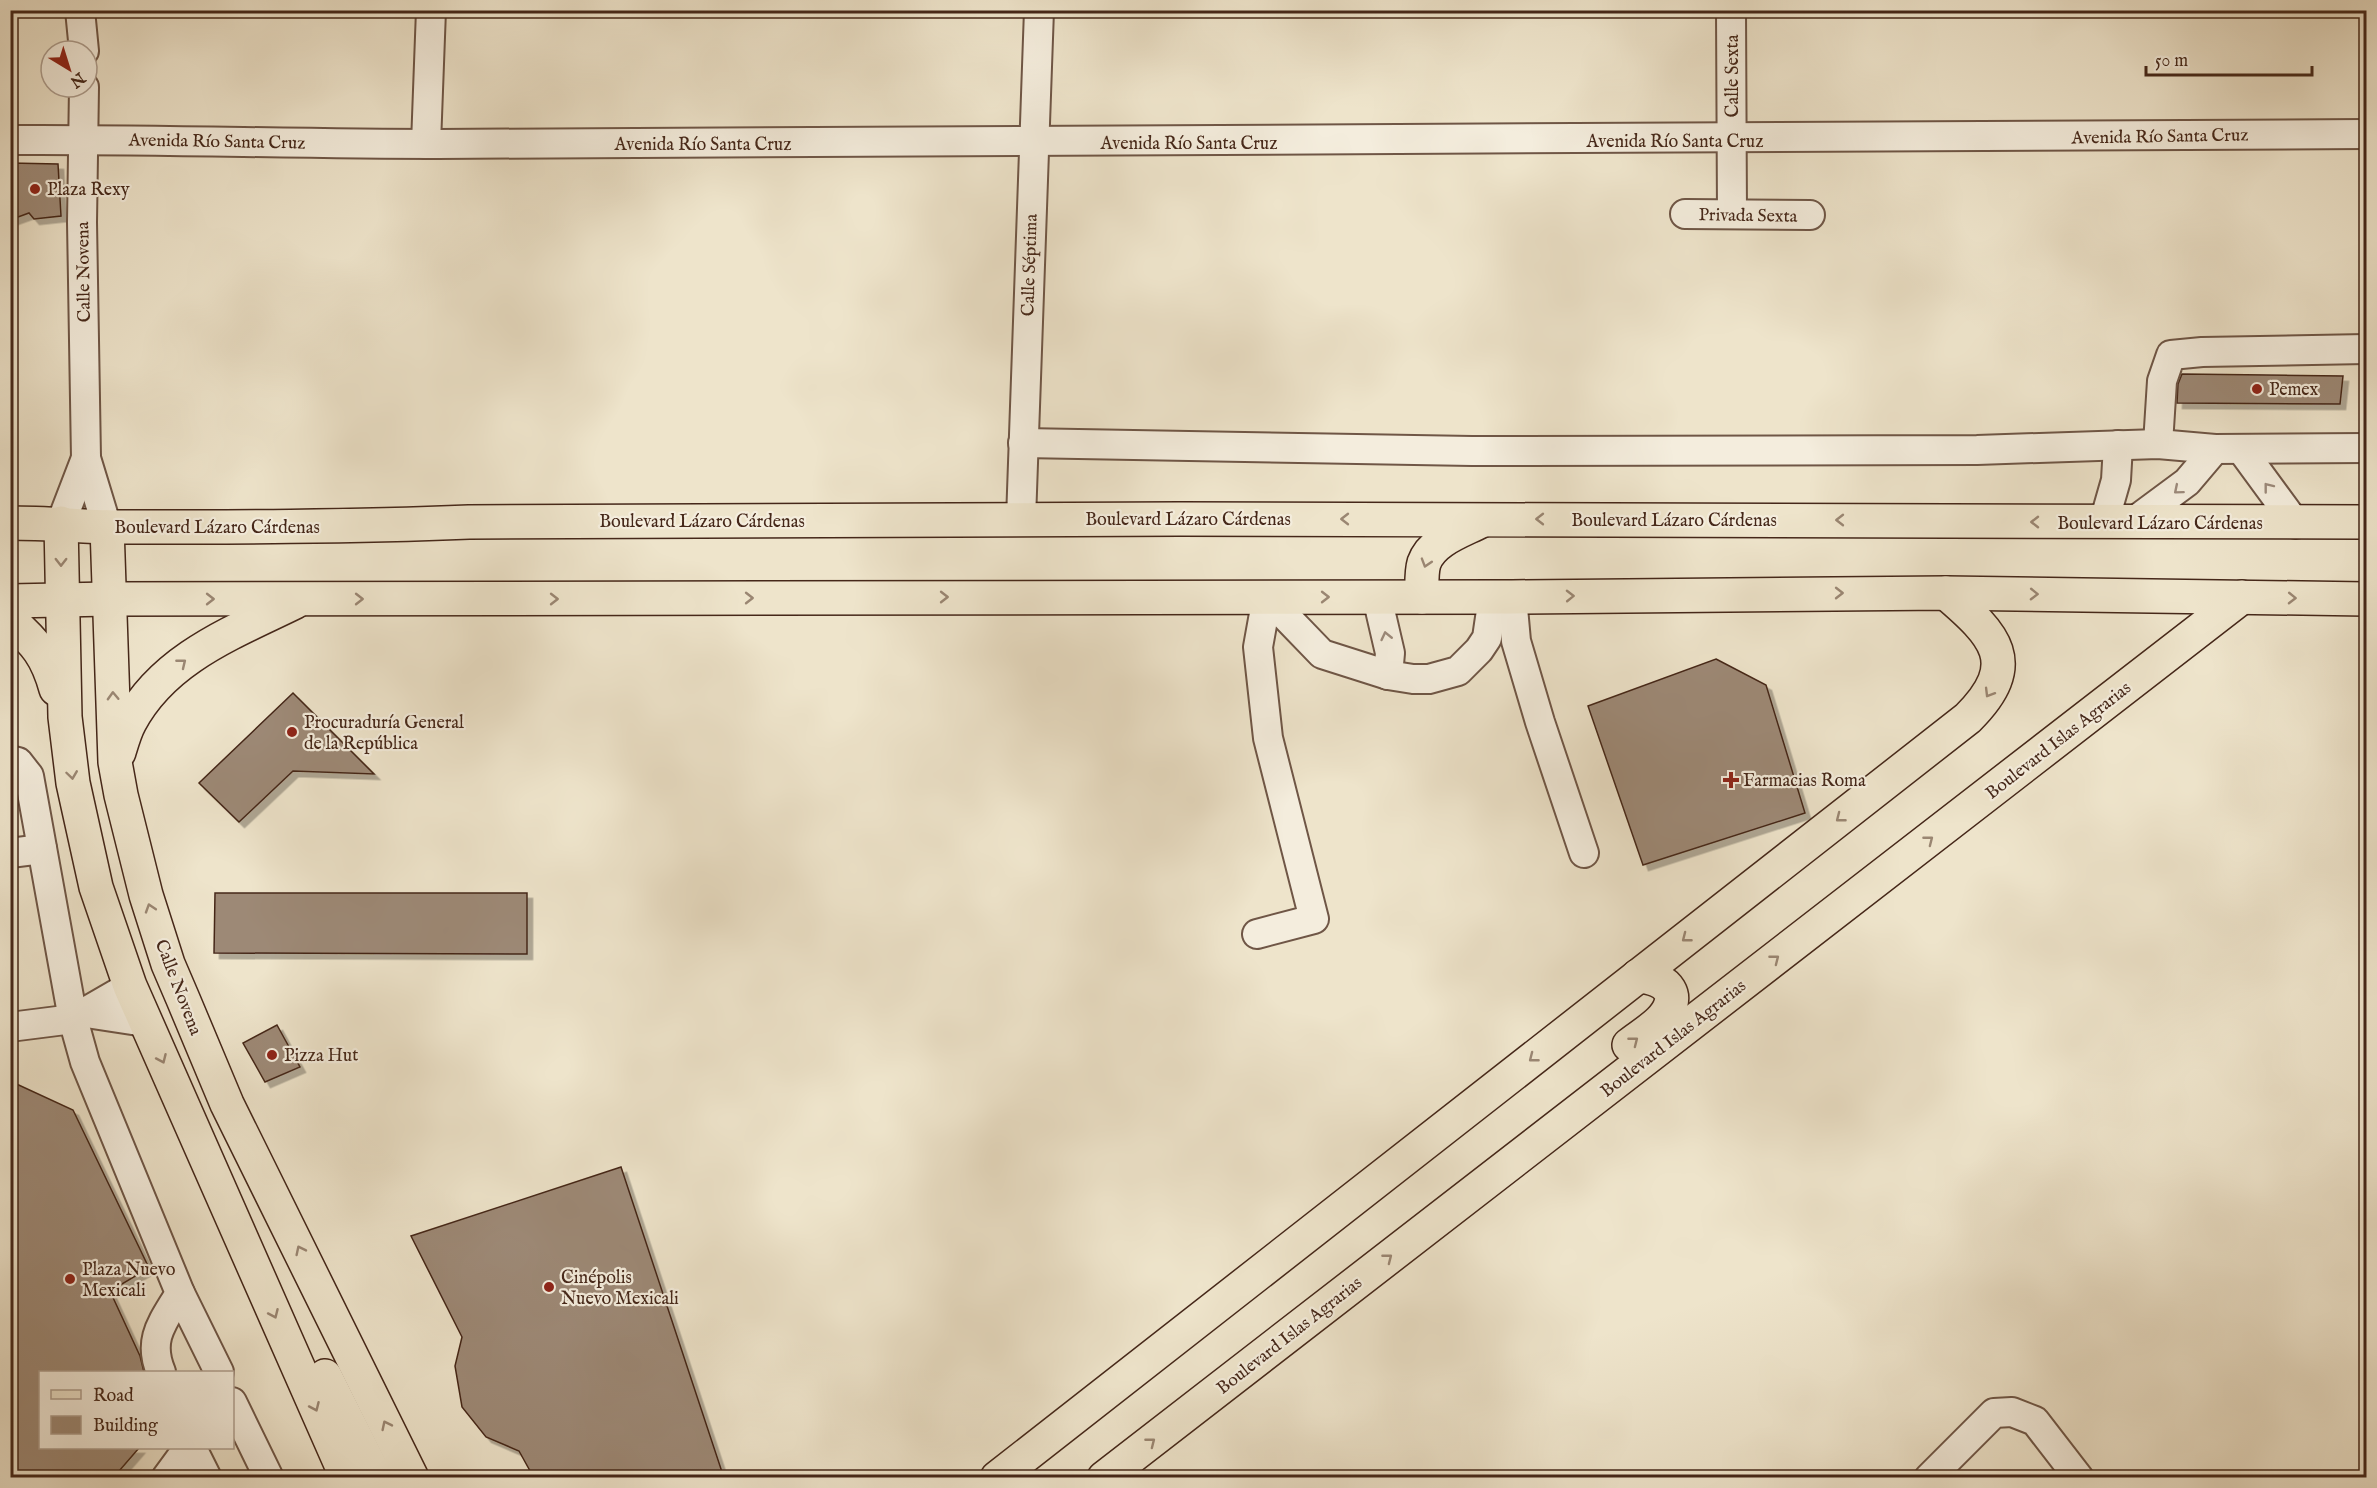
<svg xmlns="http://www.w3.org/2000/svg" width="2377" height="1488" font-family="'IM FELL English',serif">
<defs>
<filter id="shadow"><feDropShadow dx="5.5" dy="5.5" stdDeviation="0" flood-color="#0004"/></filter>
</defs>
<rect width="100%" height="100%" fill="#eee4cb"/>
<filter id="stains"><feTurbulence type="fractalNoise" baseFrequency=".00333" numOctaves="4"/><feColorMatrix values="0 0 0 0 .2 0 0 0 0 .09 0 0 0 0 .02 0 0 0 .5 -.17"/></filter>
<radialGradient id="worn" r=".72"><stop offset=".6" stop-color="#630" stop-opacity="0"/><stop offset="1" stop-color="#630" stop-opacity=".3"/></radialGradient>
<g fill="#9d8976" stroke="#452719" stroke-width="1.5" filter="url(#shadow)">
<polygon points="10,163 58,164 61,216 34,219 29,213 10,220"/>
<polygon points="2182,374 2343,376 2340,404 2177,403 2178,384"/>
<polygon points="1716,659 1766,685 1805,813 1643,865 1588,706"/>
<polygon points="293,693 374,774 293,771 239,822 199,783"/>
<polygon points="215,893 527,893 527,954 214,953"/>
<polygon points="277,1025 300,1067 265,1082 243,1043"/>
<polygon points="10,1081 73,1110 149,1268 110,1291 140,1356 144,1372 40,1372 40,1448 139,1448 113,1478 10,1478"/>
<polygon points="621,1167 724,1478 534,1478 519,1451 486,1437 462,1407 455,1366 462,1337 411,1236"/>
</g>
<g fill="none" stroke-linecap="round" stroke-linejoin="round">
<defs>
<g id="minor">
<polyline points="80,10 84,51"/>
<polyline points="1731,10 1732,214"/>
<polyline points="84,87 82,222 86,458 107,527"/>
<path d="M10 140C153 139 295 144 437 144 1080 144 1723 141 2366 134"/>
<polyline points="426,144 431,10"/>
<polyline points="1685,214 1810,215"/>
<polyline points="1023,443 1472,451 1977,450 2158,444 2215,449 2366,448"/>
<polyline points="2158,444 2162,381 2171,355 2202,352 2366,349"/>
<polyline points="2241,449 2296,524"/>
<polyline points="1021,520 1039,10"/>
<polyline points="2104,522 2116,480 2118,445"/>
<polyline points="2133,522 2187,482 2215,449"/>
<polyline points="61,523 86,458"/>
<polyline points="1267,597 1322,654 1388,675 1413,679 1429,679 1458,671 1479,650 1487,638 1493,597"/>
<polyline points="1377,597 1390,653 1388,675"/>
<polyline points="1512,597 1516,641 1540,722 1584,853"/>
<path d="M10 760 18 762 29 776 73 1019 85 1062 180 1293C163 1322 147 1339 161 1372"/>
<polyline points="10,853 42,849"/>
<polyline points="1257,934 1314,919 1268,738 1258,647 1267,597"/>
<polyline points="86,1013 145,1022"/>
<polyline points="10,1027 73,1019 130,986"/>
<polyline points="180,1293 219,1372"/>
<polyline points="232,1402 269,1478"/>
<polyline points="192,1448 207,1478"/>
<polyline points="166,1478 188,1448"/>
<polyline points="1929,1478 1994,1413 2012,1412 2035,1421 2079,1478"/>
</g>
<g id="major">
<path d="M10 523C44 523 78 526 111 527 231 527 350 527 469 522L1180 519 2366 522"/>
<polyline points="61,523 65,717 73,783 96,887 130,986 347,1478"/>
<polyline points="107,527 115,762 121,795 146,895 168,964 183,999 227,1104 412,1478"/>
<path d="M1422 597C1422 587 1421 573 1424 563 1432 540 1462 531 1481 521"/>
<polyline points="10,601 109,599 1512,597 1946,593 2366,599"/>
<path d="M10 620C36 643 47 656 56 689"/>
<path d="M119 752C122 742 125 731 130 722 164 658 234 632 295 602"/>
<path d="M1629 1045C1639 1037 1651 1030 1660 1021 1684 996 1668 978 1638 976"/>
<polyline points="325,1376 372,1470 384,1478"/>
<path d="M997 1478 1968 718C2023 663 1995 635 1946 593"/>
<polyline points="1104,1478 2242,597"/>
</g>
</defs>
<use href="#minor" stroke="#6f5646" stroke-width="32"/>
<use href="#major" stroke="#452719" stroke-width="36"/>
<use href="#minor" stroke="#f4eddd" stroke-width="28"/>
<use href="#major" stroke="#eee4cb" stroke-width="33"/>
</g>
<defs><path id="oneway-chevron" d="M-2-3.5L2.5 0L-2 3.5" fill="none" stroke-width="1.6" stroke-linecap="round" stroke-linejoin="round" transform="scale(1.5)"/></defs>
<g stroke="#9c8a7b">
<use href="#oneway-chevron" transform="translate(2268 487) rotate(-128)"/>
<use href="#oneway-chevron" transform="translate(2178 490) rotate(140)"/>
<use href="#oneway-chevron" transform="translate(1386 636) rotate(-103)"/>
</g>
<g stroke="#9a8672">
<use href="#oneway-chevron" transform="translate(1345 519) rotate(-180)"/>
<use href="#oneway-chevron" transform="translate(1540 519) rotate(-180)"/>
<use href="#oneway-chevron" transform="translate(1840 520) rotate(-180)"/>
<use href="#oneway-chevron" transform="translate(2035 522) rotate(-180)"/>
<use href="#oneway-chevron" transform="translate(61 562) rotate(90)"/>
<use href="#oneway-chevron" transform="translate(1426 563) rotate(107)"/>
<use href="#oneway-chevron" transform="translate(1839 593)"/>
<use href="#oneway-chevron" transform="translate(2034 594) rotate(1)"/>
<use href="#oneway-chevron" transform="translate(1570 596) rotate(-1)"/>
<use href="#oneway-chevron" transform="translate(944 597)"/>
<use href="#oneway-chevron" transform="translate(1325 597)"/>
<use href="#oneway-chevron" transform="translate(749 598)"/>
<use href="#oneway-chevron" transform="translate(2292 598) rotate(1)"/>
<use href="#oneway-chevron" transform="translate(210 599)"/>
<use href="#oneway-chevron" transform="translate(359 599)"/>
<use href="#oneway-chevron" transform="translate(554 599)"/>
<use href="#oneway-chevron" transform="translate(182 663) rotate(-39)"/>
<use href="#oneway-chevron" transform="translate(1989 693) rotate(121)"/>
<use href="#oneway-chevron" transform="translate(113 696) rotate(-92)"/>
<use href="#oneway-chevron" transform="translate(72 775) rotate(82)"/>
<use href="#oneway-chevron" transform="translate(1840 818) rotate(142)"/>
<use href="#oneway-chevron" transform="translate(1929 840) rotate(-38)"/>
<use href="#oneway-chevron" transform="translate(150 908) rotate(-108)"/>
<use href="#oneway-chevron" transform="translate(1686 938) rotate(142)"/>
<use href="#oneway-chevron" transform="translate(1775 959) rotate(-38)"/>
<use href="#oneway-chevron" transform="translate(1634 1041) rotate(-38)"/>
<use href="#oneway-chevron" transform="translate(1533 1058) rotate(142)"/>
<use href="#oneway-chevron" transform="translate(162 1059) rotate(66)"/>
<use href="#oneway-chevron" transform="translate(300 1250) rotate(-116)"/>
<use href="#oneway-chevron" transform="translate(1388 1258) rotate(-38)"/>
<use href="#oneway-chevron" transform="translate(274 1314) rotate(66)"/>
<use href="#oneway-chevron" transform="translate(315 1407) rotate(66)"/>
<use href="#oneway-chevron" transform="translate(386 1425) rotate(-116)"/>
<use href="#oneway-chevron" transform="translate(1151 1442) rotate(-38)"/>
</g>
<g fill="#8f2418" stroke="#f4eddd" stroke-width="2">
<circle cx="35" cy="189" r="6"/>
<circle cx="2257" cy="389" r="6"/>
<circle cx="292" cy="732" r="6"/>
<path d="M1728 771h6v6h6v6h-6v6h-6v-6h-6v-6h6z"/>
<circle cx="272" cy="1055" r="6"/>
<circle cx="70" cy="1279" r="6"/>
<circle cx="549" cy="1287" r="6"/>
</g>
<g text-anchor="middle" stroke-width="4.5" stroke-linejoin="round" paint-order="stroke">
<g font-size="18" fill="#452719" stroke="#f4eddd">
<text transform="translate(1732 76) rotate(-90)" y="6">Calle Sexta</text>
<text transform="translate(2160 136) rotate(-1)" y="6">Avenida Río Santa Cruz</text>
<text transform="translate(217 141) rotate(1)" y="6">Avenida Río Santa Cruz</text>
<text x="1675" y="147">Avenida Río Santa Cruz</text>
<text x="1189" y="149">Avenida Río Santa Cruz</text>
<text x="703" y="150">Avenida Río Santa Cruz</text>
<text transform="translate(1748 215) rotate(1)" y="6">Privada Sexta</text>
<text transform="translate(1029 265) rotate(-88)" y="6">Calle Séptima</text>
<text transform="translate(83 272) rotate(-91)" y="6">Calle Novena</text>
<text x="1188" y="525">Boulevard Lázaro Cárdenas</text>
<text x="1674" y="526">Boulevard Lázaro Cárdenas</text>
<text x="702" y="527">Boulevard Lázaro Cárdenas</text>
<text x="2160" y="529">Boulevard Lázaro Cárdenas</text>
<text x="217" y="533">Boulevard Lázaro Cárdenas</text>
<text transform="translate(2058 740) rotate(-38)" y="6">Boulevard Islas Agrarias</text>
<text transform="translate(179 987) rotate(69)" y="6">Calle Novena</text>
<text transform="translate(1673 1038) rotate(-38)" y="6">Boulevard Islas Agrarias</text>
<text transform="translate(1289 1335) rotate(-38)" y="6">Boulevard Islas Agrarias</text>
</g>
<g font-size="18" fill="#452719" stroke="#f4eddd" text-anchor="start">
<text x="47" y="195">Plaza Rexy</text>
<text x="2269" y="395">Pemex</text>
<text x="304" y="728">Procuraduría General<tspan x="304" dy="21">de la República</tspan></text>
<text x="1743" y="786">Farmacias Roma</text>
<text x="284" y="1061">Pizza Hut</text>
<text x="82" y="1275">Plaza Nuevo<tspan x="82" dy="21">Mexicali</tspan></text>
<text x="561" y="1283">Cinépolis<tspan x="561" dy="21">Nuevo Mexicali</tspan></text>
</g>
</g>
<rect width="2377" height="1488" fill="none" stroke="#eee4cb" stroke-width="36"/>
<rect x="12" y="12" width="2353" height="1464" fill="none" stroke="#452719" stroke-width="3"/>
<rect x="18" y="18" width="2341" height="1452" fill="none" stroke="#452719" stroke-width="1.5"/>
<rect x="39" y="1371" width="195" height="78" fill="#f4eddd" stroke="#ae9e8f" stroke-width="1.5"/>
<rect x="51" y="1390" width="30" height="9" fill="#eee4cb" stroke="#ae9e8f" stroke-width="1.5"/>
<text x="93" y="1401" font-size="18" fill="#452719">Road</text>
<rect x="51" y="1416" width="30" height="18" fill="#9d8976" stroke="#ae9e8f" stroke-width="1.5"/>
<text x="93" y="1431" font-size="18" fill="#452719">Building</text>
<g transform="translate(69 69) rotate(142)"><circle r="28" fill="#f4eddd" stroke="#ae9e8f" stroke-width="1.5"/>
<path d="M0-4.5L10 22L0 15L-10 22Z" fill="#8f2418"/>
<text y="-9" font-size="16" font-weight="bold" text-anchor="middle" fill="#452719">N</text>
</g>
<path d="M2146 66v9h166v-9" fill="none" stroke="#452719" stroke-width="3"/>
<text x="2155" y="66" font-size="18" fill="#452719" stroke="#f4eddd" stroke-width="4.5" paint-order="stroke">50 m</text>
<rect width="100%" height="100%" filter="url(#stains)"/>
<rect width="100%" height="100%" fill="url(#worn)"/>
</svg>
